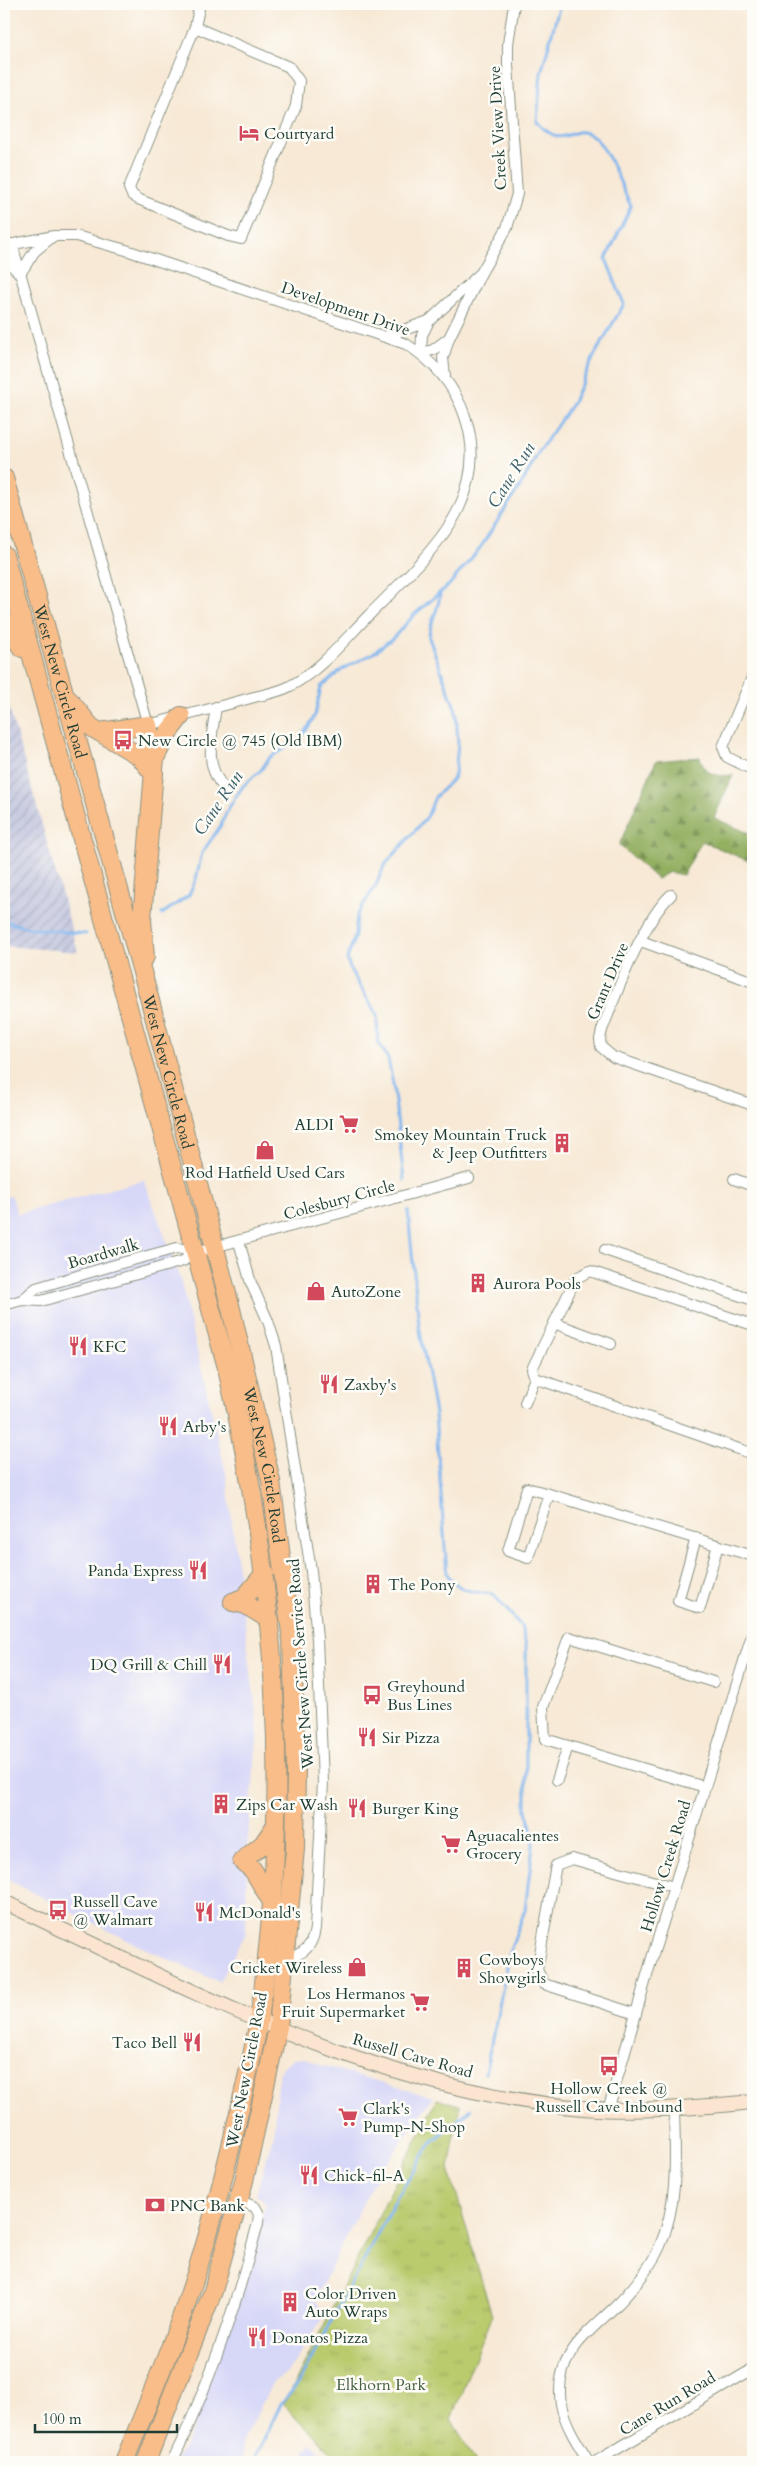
<svg xmlns="http://www.w3.org/2000/svg" width="757" height="2466" font-family="Cardo,serif">
<defs>
<pattern id="industrial-furrows" width="10" height="10" patternUnits="userSpaceOnUse" patternTransform="scale(1.25)"><rect width="10" height="10" fill="#bfc2dd"/><path d="M-1 1l2-2M0 10L10 0M9 11l2-2" fill="none" stroke="#9b9fb4"/></pattern>
<pattern id="grass-tufts" width="24" height="20" patternUnits="userSpaceOnUse" patternTransform="scale(1.25)"><rect width="24" height="20" fill="#bacb6e"/><path d="M3 7l-1-3M5 7V3M7 7l1-3M15 17l-1-3M17 17v-4M19 17l1-3" fill="none" stroke="#9faf60"/></pattern>
<pattern id="forest-firs" width="22" height="20" patternUnits="userSpaceOnUse" patternTransform="scale(1.25)"><rect width="22" height="20" fill="#93af61"/><path d="M5 1l3.5 6h-7zM16 11l3.5 6h-7z" fill="#779051"/></pattern>
</defs>
<rect width="100%" height="100%" fill="#fdfcf7"/>
<filter id="ink" filterUnits="userSpaceOnUse"><feTurbulence type="fractalNoise" baseFrequency=".02" numOctaves="2"/><feDisplacementMap in="SourceGraphic" scale="10" xChannelSelector="R" yChannelSelector="G"/><feConvolveMatrix kernelMatrix="1 2 1 2 8 2 1 2 1" color-interpolation-filters="sRGB"/></filter>
<filter id="wash" filterUnits="userSpaceOnUse"><feTurbulence type="fractalNoise" baseFrequency=".0096" numOctaves="4" result="noise"/><feDisplacementMap in="SourceGraphic" scale="20" xChannelSelector="R" yChannelSelector="G"/><feGaussianBlur stdDeviation="1.12" result="paint"/><feColorMatrix in="noise" values="0 0 0 0 0 0 0 0 0 0 0 0 0 0 0 0 0 1.4 0 .05"/><feComposite in="paint" operator="in"/></filter>
<g filter="url(#wash)">
<rect width="100%" height="100%" fill="#f7e9d5"/>
<g fill="#d7d7f8">
<polygon points="144,1180 179,1274 226,1473 258,1729 247,1847 246,1933 219,1982 135,1944 4,1878 4,1197 12,1196 17,1214"/>
<polygon points="304,2058 324,2066 433,2097 373,2183 315,2300 325,2314 288,2372 273,2382 243,2440 242,2462 175,2462 193,2429 266,2204 256,2194 273,2136 279,2075 283,2066 293,2059"/>
<polygon points="311,2443 331,2462 298,2462"/>
</g>
<polygon fill="url(#industrial-furrows)" points="4,690 78,952 4,946"/>
<polygon fill="url(#grass-tufts)" stroke="#6c8451" points="437,2099 460,2105 449,2168 492,2316 451,2419 476,2462 340,2462 284,2405"/>
<path fill="url(#forest-firs)" stroke="#59764a" d="M700 757C704 775 717 777 733 775L714 818 753 835V863L702 841 683 875 669 872 657 879 619 845 656 761Z"/>
<g fill="none" stroke-linecap="round" stroke-linejoin="round">
<g stroke="#80b5ee" stroke-width="3">
<path d="M162 914 189 895 196 879 202 853 221 825 228 809 243 786 261 770 269 758 300 738 309 726 315 715 321 687 341 670 372 654 393 638 416 613 449 585 480 548 522 483 540 450 572 404 595 354 624 304 606 259 631 206C622 189 607 144 591 135 570 122 567 154 537 122L541 73 560 4"/>
<polyline points="7,922 29,928 86,934"/>
<path d="M404 1180 393 1084 388 1059 378 1041 377 1015 351 971 347 959 355 936 357 915 376 885 384 866 427 817 435 797 452 780 455 774 458 744 456 711 429 638C429 622 440 609 440 592"/>
<path d="M408 1211 419 1325 435 1414 447 1574C458 1592 474 1592 493 1594L521 1626 526 1645V1811L534 1837 525 1910 511 1948 485 2073"/>
<polyline points="253,2462 280,2406 299,2382 396,2199 431,2143 471,2109"/>
</g>
</g>
</g>
<g filter="url(#ink)">
<g fill="none" stroke-linecap="round" stroke-linejoin="round">
<defs>
<g id="street">
<polyline points="195,27 289,67 299,81 296,106 241,239 228,236 138,199 132,195 129,188 195,27 200,4"/>
<path d="M4 246 54 236H76L126 250 406 344C462 379 489 445 459 508 443 543 397 587 369 615 345 639 321 670 290 686 280 692 266 694 254 697 219 707 183 716 148 725L12 244"/>
<polyline points="4,258 20,274 34,252 52,237"/>
<polyline points="481,273 429,321 422,335 421,353 433,350 449,338 481,273 507,228 517,194 508,65 508,44 514,4"/>
<polyline points="387,336 429,321"/>
<polyline points="445,376 443,358 449,338"/>
<polyline points="753,675 723,747 727,757 753,770"/>
<path d="M216 707C212 736 202 770 228 791"/>
<path d="M671 895C642 922 617 992 602 1030L600 1039 601 1047 613 1057 753 1105"/>
<polyline points="641,941 753,982"/>
<polyline points="734,1179 753,1186"/>
<path d="M239 1242 251 1283 268 1321 276 1346 311 1571 317 1639 323 1782 315 1928C313 1942 308 1951 294 1956L286 1953"/>
<polyline points="605,1250 753,1300"/>
<polyline points="22,1300 36,1288 125,1262 177,1248 196,1252"/>
<polyline points="4,1305 22,1300 41,1301 183,1261 196,1252 469,1178"/>
<polyline points="554,1323 611,1344"/>
<polyline points="753,1325 590,1271 576,1278 532,1369 535,1378 753,1454"/>
<polyline points="525,1403 535,1378"/>
<polyline points="549,1494 528,1558 508,1551 527,1488 549,1494 753,1556"/>
<polyline points="696,1538 678,1601 700,1608 718,1545"/>
<polyline points="557,1780 568,1746"/>
<polyline points="705,1787 545,1739 543,1707 569,1637 713,1682"/>
<polyline points="636,2014 544,1984 537,1970 556,1865 572,1859 674,1887"/>
<polyline points="608,2110 652,1958 753,1632"/>
<path d="M172 2462C209 2385 236 2306 258 2223L259 2214 255 2207 239 2200"/>
<path d="M589 2462C578 2444 565 2425 561 2404 553 2354 590 2332 620 2302 636 2285 651 2267 660 2246 679 2201 675 2156 674 2109"/>
<polyline points="595,2462 753,2369"/>
</g>
<path id="secondary" d="M4 1902C189 1989 375 2091 583 2108 640 2113 697 2107 753 2102"/>
<g id="highway">
<path id="s1" d="M4 478 149 997 231 1309 271 1481 292 1641 296 1768 295 1849 278 2027 244 2181 213 2291 146 2462"/>
<path d="M4 555 226 1364C277 1583 292 1797 259 2020 253 2055 244 2090 236 2125 225 2171 214 2216 200 2261 179 2330 151 2396 124 2462"/>
<polyline points="4,621 22,648"/>
<polyline points="69,700 91,727 139,756 154,774"/>
<polyline points="100,732 148,725 155,758 142,919 145,957"/>
<polyline points="155,758 167,734 181,716"/>
<polyline points="233,1602 245,1597 265,1573"/>
<polyline points="233,1602 246,1605 270,1620"/>
<polyline points="272,1902 253,1870 242,1861 263,1844 276,1825"/>
</g>
</defs>
<use href="#street" stroke="#8b9384" stroke-width="12"/>
<use href="#secondary" stroke="#8b9384" stroke-width="16"/>
<use href="#highway" stroke="#8b9384" stroke-width="20"/>
<use href="#street" stroke="#fff" stroke-width="10"/>
<use href="#secondary" stroke="#fce5d0" stroke-width="14"/>
<use href="#highway" stroke="#f8bd89" stroke-width="18"/>
</g>
</g>
<defs>
<symbol id="hotel-bare" viewBox="-9 -9 18 18"><path d="M-6-4.5h1.5V1H6V5H4.5V3h-9V5H-6ZM-4 0a1.8 1.8 0 1 1 3.6 0ZM.5 0V-2.5h3Q6-2.5 6 0Z" fill="#d1495b" stroke="#fdfcf7" stroke-width="2.5" paint-order="stroke"/></symbol>
<symbol id="bus-bare" viewBox="-9 -9 18 18"><path d="M-5-6H5V4H4V6H2V4H-2V6H-4V4H-5ZM-3.5-4V0h7V-4ZM-3.5 1.2v1.5H-2V1.2ZM2 1.2v1.5H3.5V1.2Z" fill="#d1495b" stroke="#fdfcf7" stroke-width="2.5" paint-order="stroke"/></symbol>
<symbol id="supermarket-bare" viewBox="-9 -9 18 18"><path d="M-6-5.5h2.5l.6 2H6L4.5 2H-2.5L-4.4-4H-6ZM-1.5 3.2a1.3 1.3 0 1 0 .1 0ZM3 3.2a1.3 1.3 0 1 0 .1 0Z" fill="#d1495b" stroke="#fdfcf7" stroke-width="2.5" paint-order="stroke"/></symbol>
<symbol id="building-bare" viewBox="-9 -9 18 18"><path d="M-4-6H4V6H1V3H-1V6H-4ZM-2.5-4.3h1.7v1.8h-1.7ZM.8-4.3h1.7v1.8H.8ZM-2.5-1h1.7V.8h-1.7ZM.8-1h1.7V.8H.8Z" fill="#d1495b" stroke="#fdfcf7" stroke-width="2.5" paint-order="stroke"/></symbol>
<symbol id="shop-bare" viewBox="-9 -9 18 18"><path d="M-5-2.5h2.3a2.7 3.5 0 0 1 5.4 0H5L5.5 6h-11ZM-1.5-2.5h3a1.5 2.3 0 0 0-3 0Z" fill="#d1495b" stroke="#fdfcf7" stroke-width="2.5" paint-order="stroke"/></symbol>
<symbol id="restaurant-bare" viewBox="-9 -9 18 18"><path d="M-5-6h1v4h1v-4h1v4h1v-4h1v5L-1.5 .5V6h-2V.5L-5-1ZM5-6V6H3V1.5H1.5Q1.5-4 5-6Z" fill="#d1495b" stroke="#fdfcf7" stroke-width="2.5" paint-order="stroke"/></symbol>
<symbol id="bank-bare" viewBox="-9 -9 18 18"><path d="M-6-4H6V4H-6ZM0-2.3a2.3 2.3 0 1 0 0 4.6a2.3 2.3 0 1 0 0-4.6Z" fill="#d1495b" stroke="#fdfcf7" stroke-width="2.5" paint-order="stroke"/></symbol>
</defs>
<g fill-rule="evenodd">
<use href="#hotel-bare" x="235" y="119" width="28" height="28"/>
<use href="#bus-bare" x="109" y="726" width="28" height="28"/>
<use href="#supermarket-bare" x="335" y="1110" width="28" height="28"/>
<use href="#building-bare" x="548" y="1129" width="28" height="28"/>
<use href="#shop-bare" x="251" y="1136" width="28" height="28"/>
<use href="#building-bare" x="464" y="1269" width="28" height="28"/>
<use href="#shop-bare" x="302" y="1277" width="28" height="28"/>
<use href="#restaurant-bare" x="64" y="1332" width="28" height="28"/>
<use href="#restaurant-bare" x="315" y="1370" width="28" height="28"/>
<use href="#restaurant-bare" x="154" y="1412" width="28" height="28"/>
<use href="#restaurant-bare" x="184" y="1556" width="28" height="28"/>
<use href="#building-bare" x="359" y="1570" width="28" height="28"/>
<use href="#restaurant-bare" x="208" y="1650" width="28" height="28"/>
<use href="#bus-bare" x="358" y="1681" width="28" height="28"/>
<use href="#restaurant-bare" x="353" y="1723" width="28" height="28"/>
<use href="#building-bare" x="207" y="1790" width="28" height="28"/>
<use href="#restaurant-bare" x="343" y="1794" width="28" height="28"/>
<use href="#supermarket-bare" x="437" y="1830" width="28" height="28"/>
<use href="#bus-bare" x="44" y="1896" width="28" height="28"/>
<use href="#restaurant-bare" x="190" y="1898" width="28" height="28"/>
<use href="#shop-bare" x="343" y="1953" width="28" height="28"/>
<use href="#building-bare" x="450" y="1954" width="28" height="28"/>
<use href="#supermarket-bare" x="406" y="1988" width="28" height="28"/>
<use href="#restaurant-bare" x="178" y="2028" width="28" height="28"/>
<use href="#bus-bare" x="595" y="2052" width="28" height="28"/>
<use href="#supermarket-bare" x="334" y="2103" width="28" height="28"/>
<use href="#restaurant-bare" x="295" y="2161" width="28" height="28"/>
<use href="#bank-bare" x="141" y="2191" width="28" height="28"/>
<use href="#building-bare" x="276" y="2288" width="28" height="28"/>
<use href="#restaurant-bare" x="243" y="2323" width="28" height="28"/>
</g>
<g text-anchor="middle" stroke-width="5" stroke-linejoin="round" paint-order="stroke">
<g font-size="16" fill="#1f3d34" stroke="#fdfcf7">
<text transform="translate(497 128) rotate(-93)" y="6">Creek View Drive</text>
<text transform="translate(346 308) rotate(19)" y="6">Development Drive</text>
<text dy="6" stroke="none"><textPath href="#s1" startOffset="211">West New Circle Road</textPath></text>
<text transform="translate(607 981) rotate(-67)" y="6">Grant Drive</text>
<text dy="6" stroke="none"><textPath href="#s1" startOffset="616">West New Circle Road</textPath></text>
<text transform="translate(339 1199) rotate(-15)" y="6">Colesbury Circle</text>
<text transform="translate(103 1253) rotate(-16)" y="6">Boardwalk</text>
<text dy="6" stroke="none"><textPath href="#s1" startOffset="1021">West New Circle Road</textPath></text>
<text transform="translate(300 1664) rotate(-94)" y="6">West New Circle Service Road</text>
<text transform="translate(665 1866) rotate(-73)" y="6">Hollow Creek Road</text>
<text transform="translate(413 2055) rotate(16)" y="6">Russell Cave Road</text>
<text transform="translate(246 2070) rotate(-79)" y="6">West New Circle Road</text>
<text transform="translate(667 2403) rotate(-31)" y="6">Cane Run Road</text>
</g>
<g font-size="16" fill="#1f3d34" stroke="#fdfcf7" text-anchor="start">
<text x="264" y="139">Courtyard</text>
<text x="138" y="746">New Circle @ 745 (Old IBM)</text>
<text x="334" y="1130" text-anchor="end">ALDI</text>
<text x="547" y="1140" text-anchor="end">Smokey Mountain Truck<tspan x="547" dy="18">&amp; Jeep Outfitters</tspan></text>
<text x="265" y="1178" text-anchor="middle">Rod Hatfield Used Cars</text>
<text x="493" y="1289">Aurora Pools</text>
<text x="331" y="1297">AutoZone</text>
<text x="93" y="1352">KFC</text>
<text x="344" y="1390">Zaxby's</text>
<text x="183" y="1432">Arby's</text>
<text x="183" y="1576" text-anchor="end">Panda Express</text>
<text x="388" y="1590">The Pony</text>
<text x="207" y="1670" text-anchor="end">DQ Grill &amp; Chill</text>
<text x="387" y="1692">Greyhound<tspan x="387" dy="18">Bus Lines</tspan></text>
<text x="382" y="1743">Sir Pizza</text>
<text x="236" y="1810">Zips Car Wash</text>
<text x="372" y="1814">Burger King</text>
<text x="466" y="1841">Aguacalientes<tspan x="466" dy="18">Grocery</tspan></text>
<text x="73" y="1907">Russell Cave<tspan x="73" dy="18">@ Walmart</tspan></text>
<text x="219" y="1918">McDonald's</text>
<text x="479" y="1965">Cowboys<tspan x="479" dy="18">Showgirls</tspan></text>
<text x="342" y="1973" text-anchor="end">Cricket Wireless</text>
<text x="405" y="1999" text-anchor="end">Los Hermanos<tspan x="405" dy="18">Fruit Supermarket</tspan></text>
<text x="177" y="2048" text-anchor="end">Taco Bell</text>
<text x="609" y="2094" text-anchor="middle">Hollow Creek @<tspan x="609" dy="18">Russell Cave Inbound</tspan></text>
<text x="363" y="2114">Clark's<tspan x="363" dy="18">Pump-N-Shop</tspan></text>
<text x="324" y="2181">Chick-fil-A</text>
<text x="170" y="2211">PNC Bank</text>
<text x="305" y="2299">Color Driven<tspan x="305" dy="18">Auto Wraps</tspan></text>
<text x="272" y="2343">Donatos Pizza</text>
</g>
<g font-size="16" fill="#466042" stroke="#fdfcf7">
<text x="381" y="2390">Elkhorn Park</text>
</g>
<g font-size="18" font-style="italic" fill="#3c616c" stroke="#fdfcf7">
<text transform="translate(511 475) rotate(-58)" y="6">Cane Run</text>
<text transform="translate(218 803) rotate(-56)" y="6">Cane Run</text>
</g>
</g>
<rect width="757" height="2466" fill="none" stroke="#fdfcf7" stroke-width="20"/>
<path d="M35 2424v8h142v-8" fill="none" stroke="#1f3d34" stroke-width="2.5"/>
<text x="42" y="2424" font-size="15" fill="#1f3d34" stroke="#fdfcf7" stroke-width="4" paint-order="stroke">100 m</text>
</svg>
